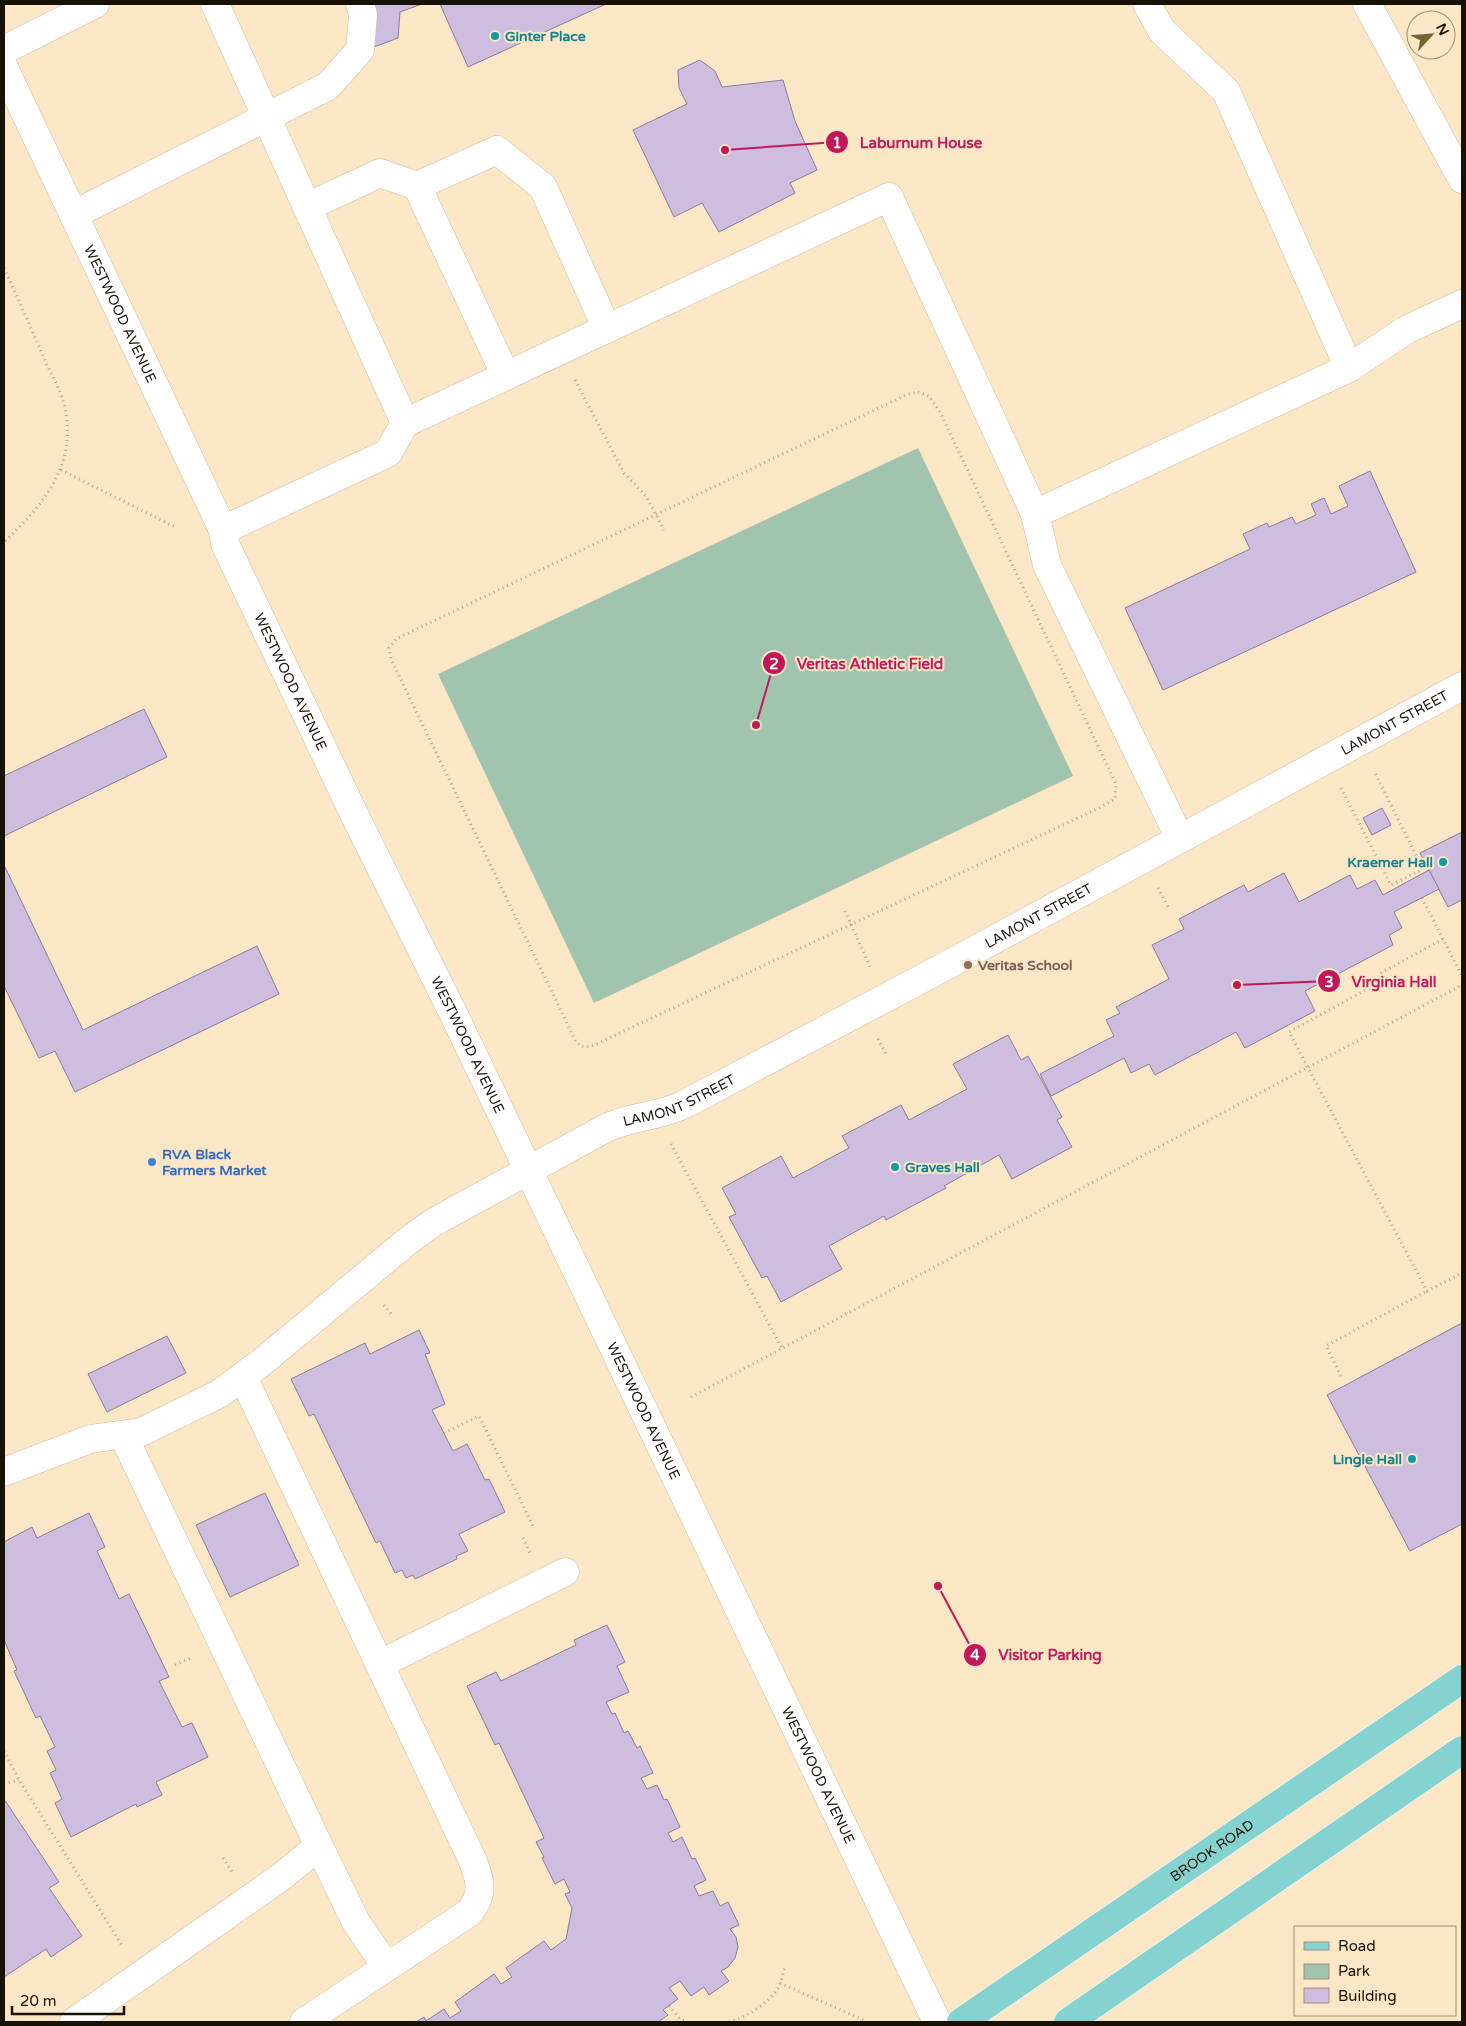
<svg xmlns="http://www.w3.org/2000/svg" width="1466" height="2026" font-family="'Varela Round',sans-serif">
<rect width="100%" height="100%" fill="#fbe6c6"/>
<polygon fill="#a1c4ae" points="918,448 1073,776 594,1003 438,674"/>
<g fill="#cdbdde" stroke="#8a7c9a">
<polygon points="373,4 422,4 400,12 398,38 374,47"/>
<polygon points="440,4 606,4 468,67"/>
<polygon points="700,60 715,71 722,87 783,80 795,121 817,170 790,183 795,193 719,232 702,203 674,217 633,130 687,104 679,88 678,70"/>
<polygon points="1370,471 1416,572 1163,690 1125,608 1250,549 1243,534 1267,523 1269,527 1292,517 1296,524 1316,515 1311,504 1324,498 1331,514 1348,506 1339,486"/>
<polygon points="144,709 167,757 4,836 4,776"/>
<polygon points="1382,808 1391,825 1372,835 1363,818"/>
<polygon points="1462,832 1462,900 1448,907 1420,853"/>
<polygon points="4,865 83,1030 257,946 279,994 75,1092 55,1051 39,1058 4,986"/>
<polygon points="1429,870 1439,889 1394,912 1402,928 1389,935 1393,945 1305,991 1315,1011 1245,1048 1236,1032 1155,1075 1149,1064 1131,1073 1124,1058 1051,1096 1040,1074 1114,1036 1106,1020 1120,1013 1116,1007 1169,979 1152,945 1184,929 1179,919 1244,885 1248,892 1284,873 1299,902 1350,875 1357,889 1375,880 1383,895"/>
<polygon points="1008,1035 1021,1060 1028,1056 1062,1117 1057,1120 1072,1147 1012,1179 999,1155 944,1186 946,1188 886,1220 884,1216 829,1246 842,1269 781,1302 767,1276 762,1278 729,1217 736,1214 722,1188 781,1156 793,1178 849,1148 842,1136 901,1105 909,1120 967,1089 953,1064"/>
<polygon points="1462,1323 1462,1524 1410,1551 1327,1395"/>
<polygon points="419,1330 430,1353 425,1354 445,1404 432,1410 453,1451 467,1444 485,1480 489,1479 505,1512 459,1534 468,1551 456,1556 457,1559 415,1579 413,1575 406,1578 402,1570 395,1573 380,1541 376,1543 314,1414 309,1416 291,1379 365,1343 370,1354"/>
<polygon points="167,1336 186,1373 107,1412 88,1374"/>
<polygon points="265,1493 299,1565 230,1597 196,1525"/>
<polygon points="89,1513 105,1547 97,1551 119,1599 129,1594 169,1677 159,1681 182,1727 192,1723 208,1757 156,1782 162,1795 137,1807 136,1804 71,1837 55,1803 62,1799 50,1773 56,1770 47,1751 55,1747 40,1716 36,1718 14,1671 17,1670 4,1640 4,1542 32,1527 37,1538"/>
<polygon points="607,1625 625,1662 617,1666 629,1692 606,1702 612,1714 615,1713 624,1733 628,1731 637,1748 640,1746 653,1773 641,1778 647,1789 657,1785 664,1800 667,1799 680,1827 668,1833 673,1842 682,1837 692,1859 695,1858 706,1880 694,1886 699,1896 713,1891 720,1906 728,1902 739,1925 730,1929 736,1937 738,1947 735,1958 728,1967 721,1971 729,1981 709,1995 704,1987 691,1996 680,1981 669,1988 678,1999 663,2010 668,2015 658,2022 416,2022 424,2017 426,2021 444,2009 450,2018 461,2011 455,2002 494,1974 501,1984 512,1977 506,1968 544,1941 551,1950 566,1939 572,1908 565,1894 570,1892 564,1879 555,1884 542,1858 544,1857 536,1842 544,1838 499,1743 495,1745 467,1686 496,1672 501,1681 576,1645 574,1640"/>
<polygon points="4,1799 59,1882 49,1888 82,1936 51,1957 46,1949 4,1977"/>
</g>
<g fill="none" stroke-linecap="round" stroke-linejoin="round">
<defs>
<g id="minor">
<polyline points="215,4 405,423 388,453 223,530"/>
<polyline points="1147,4 1162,31 1226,91 1349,368"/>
<polyline points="1367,4 1462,179"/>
<polyline points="4,50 95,4"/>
<path id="s1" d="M4 68 223 530 225 544 355 816 455 1017 937 2022"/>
<polyline points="307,207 380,173 417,186"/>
<polyline points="73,215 328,86 360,50 363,15 360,4"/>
<polyline points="506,376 417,186 497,150 543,187 607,329"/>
<polyline points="405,423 889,197 1035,514 1349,368 1406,330 1462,304"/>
<polyline points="1035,514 1047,565 1180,839"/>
<path d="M243 1377 473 1861C481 1883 484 1892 470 1912L304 2022"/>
<polyline points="123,1435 319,1846 356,1922 386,1966"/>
<path id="s2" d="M4 1472 90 1439 141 1432 219 1394 262 1362 409 1240 434 1222 606 1128C631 1116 658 1117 683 1105L927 976 1462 686"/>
<polyline points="380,1664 565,1572"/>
<polyline points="74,2022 281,1877 319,1846"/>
</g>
<g id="major">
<path id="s3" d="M961 2022 1462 1679"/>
<polyline points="1068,2022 1462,1750"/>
</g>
</defs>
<use href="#minor" stroke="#d0bc9d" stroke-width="29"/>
<use href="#major" stroke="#fff" stroke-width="29"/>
<g stroke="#b3a289" stroke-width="3" stroke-dasharray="1 4" stroke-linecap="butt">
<path d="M4 268C18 298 31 328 44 358 50 373 60 388 64 404 79 463 44 504 4 542"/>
<polyline points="575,380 624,473 646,496 664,530"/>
<polygon points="918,392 929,396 940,412 1116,784 1115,799 1099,808 590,1047 581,1046 576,1042 391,659 389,648 396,639 908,394"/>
<polyline points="61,470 175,527"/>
<polyline points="1341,788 1391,885 1423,869 1374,771"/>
<polyline points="1158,888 1168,907"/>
<polyline points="1422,898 1462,976"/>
<polyline points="845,911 870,967"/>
<polyline points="1443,939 1379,974 1382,981 1289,1032 1427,1291 1462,1273"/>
<polyline points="878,1039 886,1054"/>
<polyline points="671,1144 782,1348"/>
<polyline points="384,1305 393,1316"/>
<polyline points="1341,1376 1326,1346 1427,1291"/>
<polyline points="691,1397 1462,985"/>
<polyline points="444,1433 479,1416 534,1528"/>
<polyline points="523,1538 530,1553"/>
<polyline points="175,1665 193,1657"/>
<polyline points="4,1751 19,1780 123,1947"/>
<polyline points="4,1784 19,1780"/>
<polyline points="223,1858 232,1872"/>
<polyline points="780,1983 866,2021"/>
<polyline points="669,2006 680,2019 687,2022"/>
<path d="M729 2022C747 2017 772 2002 780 1984 782 1979 783 1973 784 1968"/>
</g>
<use href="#minor" stroke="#fff" stroke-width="28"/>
<use href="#major" stroke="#85d3d1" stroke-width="28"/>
</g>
<g fill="#0f9aa8" stroke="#fbe6c6" stroke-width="2">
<circle cx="495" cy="36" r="5"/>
<circle cx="1443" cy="862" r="5"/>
<circle cx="895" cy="1167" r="5"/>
<circle cx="1412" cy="1459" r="5"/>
</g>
<circle fill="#8d6e63" stroke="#fbe6c6" stroke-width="2" cx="968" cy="965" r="5"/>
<circle fill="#3f7fe0" stroke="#fbe6c6" stroke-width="2" cx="152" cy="1162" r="5"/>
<g text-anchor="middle" stroke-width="4" stroke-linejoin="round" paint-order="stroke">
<g font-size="14" font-weight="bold" fill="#0d838f" stroke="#fbe6c6" text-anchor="start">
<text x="505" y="41">Ginter Place</text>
<text x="1433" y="867" text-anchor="end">Kraemer Hall</text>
<text x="905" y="1172">Graves Hall</text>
<text x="1402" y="1464" text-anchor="end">Lingle Hall</text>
</g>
<g font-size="14" fill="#181106" stroke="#fbe6c6">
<text dy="5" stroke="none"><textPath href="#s1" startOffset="272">WESTWOOD AVENUE</textPath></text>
<text dy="5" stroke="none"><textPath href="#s1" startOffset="678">WESTWOOD AVENUE</textPath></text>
<text dy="5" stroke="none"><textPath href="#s2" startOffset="1590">LAMONT STREET</textPath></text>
<text dy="5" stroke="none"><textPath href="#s2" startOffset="1185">LAMONT STREET</textPath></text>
<text dy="5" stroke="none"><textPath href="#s1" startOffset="1082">WESTWOOD AVENUE</textPath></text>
<text dy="5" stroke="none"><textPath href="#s2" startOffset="780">LAMONT STREET</textPath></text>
<text dy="5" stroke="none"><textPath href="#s1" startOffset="1488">WESTWOOD AVENUE</textPath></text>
<text dy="5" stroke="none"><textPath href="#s1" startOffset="1892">WESTWOOD AVENUE</textPath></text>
<text dy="5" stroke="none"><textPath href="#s3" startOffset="304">BROOK ROAD</textPath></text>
</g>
<g font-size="14" font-weight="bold" fill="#785e54" stroke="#fbe6c6" text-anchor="start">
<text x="978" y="970">Veritas School</text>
</g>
<g font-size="14" font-weight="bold" fill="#366cbe" stroke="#fbe6c6" text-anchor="start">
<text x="162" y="1159">RVA Black<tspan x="162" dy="16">Farmers Market</tspan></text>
</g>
</g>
<path fill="none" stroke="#c2185b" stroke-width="2" d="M725 150L837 142M756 725L774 663M1237 985L1329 981M938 1586L975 1655"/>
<g fill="#c2185b" stroke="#fbe6c6" stroke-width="2">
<circle cx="725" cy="150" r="5"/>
<circle cx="756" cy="725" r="5"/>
<circle cx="1237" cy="985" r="5"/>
<circle cx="938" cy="1586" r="5"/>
<circle cx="837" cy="142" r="12"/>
<circle cx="774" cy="663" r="12"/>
<circle cx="1329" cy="981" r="12"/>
<circle cx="975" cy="1655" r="12"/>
</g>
<g font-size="15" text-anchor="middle" font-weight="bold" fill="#fff">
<text x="837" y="148">1</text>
<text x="774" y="669">2</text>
<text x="1329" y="987">3</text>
<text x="975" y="1660">4</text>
</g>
<g font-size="15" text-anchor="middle" font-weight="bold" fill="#c2185b" stroke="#fbe6c6" stroke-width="4" stroke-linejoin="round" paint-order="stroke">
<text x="921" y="148">Laburnum House</text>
<text x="870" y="669">Veritas Athletic Field</text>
<text x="1394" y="987">Virginia Hall</text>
<text x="1050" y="1660">Visitor Parking</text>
</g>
<rect width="1466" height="2026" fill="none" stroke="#181106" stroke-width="10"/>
<rect x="1294" y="1926" width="162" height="90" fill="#fbe6c6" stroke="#a09179"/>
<rect x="1304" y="1942" width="25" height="8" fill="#85d3d1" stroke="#a09179"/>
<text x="1338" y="1951" font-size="15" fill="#181106">Road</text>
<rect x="1304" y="1964" width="25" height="15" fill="#a1c4ae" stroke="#a09179"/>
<text x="1338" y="1976" font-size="15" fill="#181106">Park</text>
<rect x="1304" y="1988" width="25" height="15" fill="#cdbdde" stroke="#a09179"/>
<text x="1338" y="2001" font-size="15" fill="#181106">Building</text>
<g transform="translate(1431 35) rotate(64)"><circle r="24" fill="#fbe6c6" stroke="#a09179"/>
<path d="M0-4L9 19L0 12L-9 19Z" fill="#6e6532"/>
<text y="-8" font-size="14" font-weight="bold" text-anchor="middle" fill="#181106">N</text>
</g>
<path d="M12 2006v8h112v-8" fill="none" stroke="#181106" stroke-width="2.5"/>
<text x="20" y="2006" font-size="15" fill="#181106" stroke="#fbe6c6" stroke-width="4" paint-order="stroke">20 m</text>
</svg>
